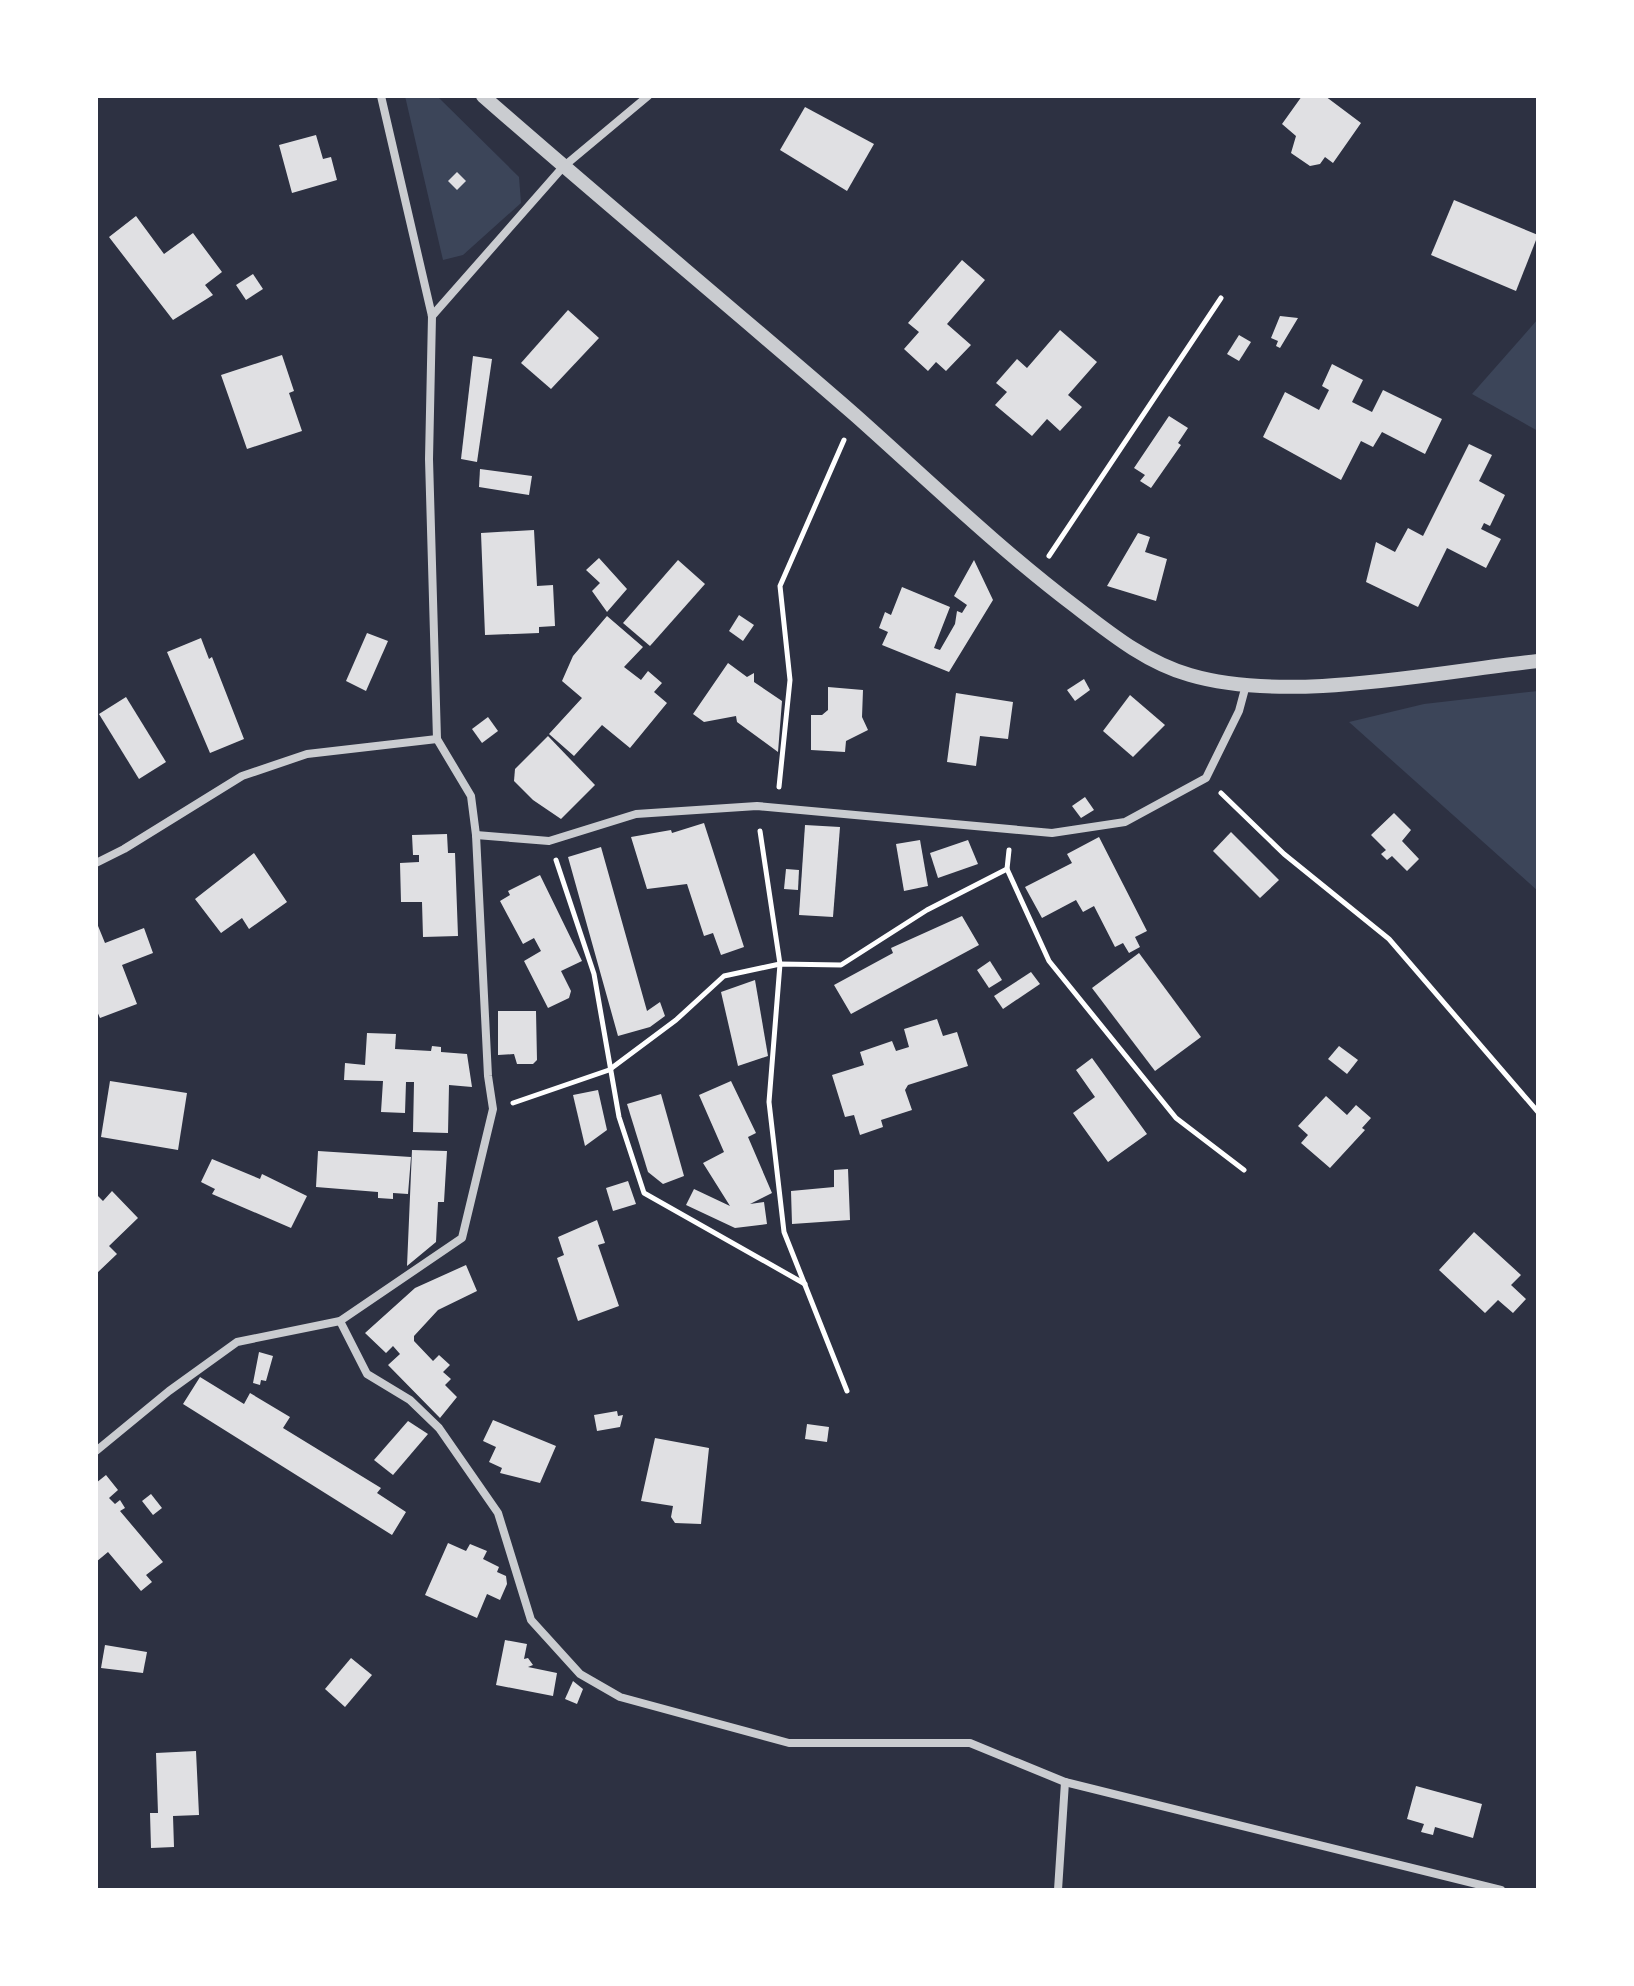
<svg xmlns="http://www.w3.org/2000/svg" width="1634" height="1986" font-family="Inter,sans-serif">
<rect width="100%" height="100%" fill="#2d3142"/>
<g fill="#3c4559">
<polygon points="405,96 437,96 519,177 521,203 463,255 443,260"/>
<polygon points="1538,319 1538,431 1472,394"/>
<polygon points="1538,691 1538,891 1349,722 1424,704"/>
</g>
<g fill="#e0e0e3">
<polygon points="1302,96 1325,96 1361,123 1333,163 1325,157 1320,164 1310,166 1291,153 1296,136 1282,124"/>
<polygon points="805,107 874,144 847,191 780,150"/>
<polygon points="316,135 323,159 331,157 337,180 292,193 279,145"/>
<polygon points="457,172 466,181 457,190 448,181"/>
<polygon points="1454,200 1538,235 1516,291 1431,255"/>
<polygon points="136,216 164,254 193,233 222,272 205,285 213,295 173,320 109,237"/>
<polygon points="962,260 985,280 947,324 971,345 946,371 936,362 928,371 904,349 919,332 908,323"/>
<polygon points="253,274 263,289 246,300 236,285"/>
<polygon points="568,310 599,338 551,389 521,363"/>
<polygon points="1280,316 1298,318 1280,348 1276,346 1278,341 1271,338"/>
<polygon points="1060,330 1097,362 1068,395 1082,407 1060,431 1047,419 1032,436 995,405 1007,392 996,383 1017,359 1027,368"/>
<polygon points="1239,335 1251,342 1239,361 1227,354"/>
<polygon points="282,355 294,391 289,393 302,431 247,449 221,375"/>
<polygon points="473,356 492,359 477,462 461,459"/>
<polygon points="1332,364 1363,380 1352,402 1372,412 1383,390 1442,419 1425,454 1382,432 1373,447 1361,441 1341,480 1263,437 1285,392 1319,410 1329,390 1322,386"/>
<polygon points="1169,416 1188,428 1178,443 1181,445 1151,488 1140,481 1145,475 1134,468"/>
<polygon points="1469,444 1492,455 1479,481 1505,495 1490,526 1484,523 1481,529 1501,539 1486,568 1447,548 1418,607 1366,582 1376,542 1395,552 1408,528 1423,536"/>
<polygon points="480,469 532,476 529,495 479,487"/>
<polygon points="534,530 537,586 553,585 555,626 539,627 539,633 485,635 481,533"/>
<polygon points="1138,533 1150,537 1145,552 1167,559 1156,601 1107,586"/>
<polygon points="599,558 627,589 607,612 592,591 600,583 586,570"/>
<polygon points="678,560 705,584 650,646 623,623"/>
<polygon points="974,560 993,600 949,672 882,645 888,632 879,628 885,612 891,615 902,587 950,607 934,648 940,650 955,624 957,611 962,613 967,605 954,596"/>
<polygon points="739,615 754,625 743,641 729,631"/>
<polygon points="607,616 643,647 624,667 641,680 648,671 662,683 654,692 667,703 630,748 602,725 574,756 549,734 582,698 562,681 573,656"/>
<polygon points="367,633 388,641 366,691 346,681"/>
<polygon points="201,638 209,659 212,657 244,739 210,753 167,652"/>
<polygon points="728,663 747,677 754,673 754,682 782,701 778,752 737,722 736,716 704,722 693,714"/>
<polygon points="1084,679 1090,690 1075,701 1067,690"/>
<polygon points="828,687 863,690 862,717 868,730 846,741 845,752 811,750 811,715 822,715 828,710"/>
<polygon points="956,693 1013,702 1008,739 980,736 976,766 947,762"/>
<polygon points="1130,695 1165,725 1133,757 1103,731"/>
<polygon points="126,697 166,762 139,779 99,714"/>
<polygon points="488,717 498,731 482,743 472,729"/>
<polygon points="548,736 595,785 561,819 533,800 514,781 515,769"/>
<polygon points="1085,797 1094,810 1081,818 1072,806"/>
<polygon points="1394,813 1411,830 1402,841 1419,859 1407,871 1392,856 1387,860 1381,854 1386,850 1371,835"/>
<polygon points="704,823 744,947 721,955 713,933 704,936 687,884 647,889 631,837 671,830 672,833"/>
<polygon points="805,825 840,827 833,917 799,915"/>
<polygon points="1231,832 1279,880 1260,898 1213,851"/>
<polygon points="447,834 448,853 455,853 458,936 423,937 422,902 401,902 400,863 419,862 419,855 413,855 412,835"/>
<polygon points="1099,837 1147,931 1135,937 1140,947 1129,953 1123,943 1115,947 1094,906 1083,912 1076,900 1042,918 1025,887 1072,863 1067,854"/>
<polygon points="920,840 928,886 904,891 896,844"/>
<polygon points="968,840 978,864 938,878 930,853"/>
<polygon points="601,847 647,1011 660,1002 665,1016 650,1027 618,1036 568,857"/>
<polygon points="254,853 287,902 249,929 242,918 221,933 195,899"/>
<polygon points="786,869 799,870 798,890 784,889"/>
<polygon points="540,875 582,961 561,971 571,991 569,998 548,1008 524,961 541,951 534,938 523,944 500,901 510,895 508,891"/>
<polygon points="962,916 979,945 851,1014 834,985 893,953 891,948"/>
<polygon points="96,921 105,943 144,928 153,953 122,965 137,1004 100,1018 96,1009"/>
<polygon points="1139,953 1201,1037 1155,1071 1092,988"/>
<polygon points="990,961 1002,980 989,988 977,970"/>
<polygon points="1031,972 1040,984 1003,1009 994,996"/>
<polygon points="755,980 768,1056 738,1066 721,992"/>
<polygon points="498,1011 536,1011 537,1060 533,1064 517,1064 514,1054 498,1055"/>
<polygon points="937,1019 943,1036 957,1032 968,1066 908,1085 905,1090 912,1110 881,1120 883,1127 860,1135 854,1115 845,1117 832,1075 864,1065 860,1052 892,1041 896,1051 909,1047 904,1029"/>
<polygon points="367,1033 396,1034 395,1049 431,1051 432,1046 441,1047 441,1052 467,1054 472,1087 449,1085 448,1133 413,1132 414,1082 406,1082 405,1113 381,1112 383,1081 344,1080 345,1063 365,1065"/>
<polygon points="1339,1046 1358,1060 1347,1074 1328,1059"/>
<polygon points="1092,1058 1147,1134 1108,1162 1073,1113 1095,1097 1076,1070"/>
<polygon points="110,1081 187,1093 178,1150 101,1137"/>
<polygon points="731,1081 756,1133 748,1137 772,1193 750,1204 764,1202 767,1224 735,1228 686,1205 694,1189 730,1206 703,1163 724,1152 699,1095"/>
<polygon points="598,1090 607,1130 585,1146 573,1095"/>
<polygon points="661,1094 684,1176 663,1184 648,1172 627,1104"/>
<polygon points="1326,1096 1347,1115 1356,1105 1371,1118 1362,1128 1365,1130 1330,1168 1301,1143 1308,1135 1298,1126"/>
<polygon points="412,1150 447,1151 444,1202 438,1202 436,1242 407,1266"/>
<polygon points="318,1151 411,1157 408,1194 393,1193 393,1199 378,1198 378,1192 316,1187"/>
<polygon points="212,1159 260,1179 262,1174 307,1196 291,1228 212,1194 215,1189 201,1182"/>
<polygon points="848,1169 850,1220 792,1224 791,1191 834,1187 834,1170"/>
<polygon points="628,1181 636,1204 613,1211 606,1188"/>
<polygon points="112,1191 138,1218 109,1246 117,1254 96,1274 96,1194 103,1201"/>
<polygon points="597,1220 605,1243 598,1245 619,1306 578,1321 557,1258 564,1255 558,1237"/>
<polygon points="1474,1232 1521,1275 1511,1285 1526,1299 1513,1313 1498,1300 1485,1313 1439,1270"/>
<polygon points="466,1265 477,1291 438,1310 414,1336 414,1341 433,1361 439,1355 450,1365 443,1372 451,1379 445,1385 457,1397 440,1418 388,1365 400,1354 393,1346 386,1353 365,1333 415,1288"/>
<polygon points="259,1352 273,1356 266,1381 261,1380 260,1385 253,1383"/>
<polygon points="200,1377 244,1404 250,1393 290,1417 283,1428 381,1488 377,1493 406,1512 392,1535 183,1404"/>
<polygon points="617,1411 618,1416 623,1415 620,1427 597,1431 594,1415"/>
<polygon points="493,1420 556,1446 540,1483 500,1473 502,1468 489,1462 496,1447 483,1441"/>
<polygon points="408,1421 428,1434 393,1475 374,1460"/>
<polygon points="807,1424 829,1427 827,1442 805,1439"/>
<polygon points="655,1438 709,1448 701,1524 675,1523 671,1517 673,1506 641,1501"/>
<polygon points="106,1475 118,1490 109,1498 115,1504 120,1500 125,1508 120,1511 163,1562 146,1575 152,1582 141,1591 108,1552 96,1562 96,1483"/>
<polygon points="151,1494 162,1508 153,1515 142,1501"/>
<polygon points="448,1543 466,1551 470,1544 487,1551 483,1559 499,1567 497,1572 506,1576 507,1584 500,1600 487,1594 477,1618 425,1595"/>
<polygon points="505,1640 527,1644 524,1659 528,1658 533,1665 528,1667 557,1673 553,1696 496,1685"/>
<polygon points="105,1645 147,1652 143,1673 101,1668"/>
<polygon points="351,1658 372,1675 345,1707 325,1689"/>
<polygon points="573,1681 583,1689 577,1704 565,1699"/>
<polygon points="196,1751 199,1815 173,1816 174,1847 151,1848 150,1813 158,1813 156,1753"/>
<polygon points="1416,1786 1482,1804 1473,1838 1435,1827 1433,1835 1421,1832 1424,1824 1407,1819"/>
</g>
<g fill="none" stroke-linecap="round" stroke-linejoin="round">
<g stroke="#fff" stroke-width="5">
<polyline points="1049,556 1221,298"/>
<polyline points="779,787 790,680 780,586 844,440"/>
<polyline points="1221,793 1284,854 1389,939 1538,1112"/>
<polyline points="760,831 780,964 769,1102 784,1232 847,1391"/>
<polyline points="556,860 594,974 619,1117 644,1193 805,1284"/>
<polyline points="1007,869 1009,850"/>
<polyline points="513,1103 609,1070 676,1020 724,976 780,964 841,965 927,910 1007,869 1049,961 1176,1118 1244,1170"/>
</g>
<g stroke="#caccd0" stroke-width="8">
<polyline points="432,316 563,167 648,96"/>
<polyline points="476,835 549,841 636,814 757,806 1052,833 1125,822 1206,778 1239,711 1246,685"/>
<polyline points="96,863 124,849 242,776 307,754 437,739"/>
<polyline points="340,1321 367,1374 410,1400 439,1428 498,1513 531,1620 580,1674 620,1697 789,1743 970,1743 1065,1782 1501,1890"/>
<polyline points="96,1451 169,1391 237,1342 340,1321 462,1238 493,1109 488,1076 476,835 471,796 437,739 429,459 432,316 381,96"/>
<polyline points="1058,1890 1065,1782"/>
</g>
<path stroke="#caccd0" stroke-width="14" d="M483 96C606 204 732 308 855 415 928 480 998 548 1076 607 1111 634 1147 663 1190 675 1289 704 1435 672 1538 661"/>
</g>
<rect width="1634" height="1986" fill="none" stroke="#ffffff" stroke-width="196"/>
</svg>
